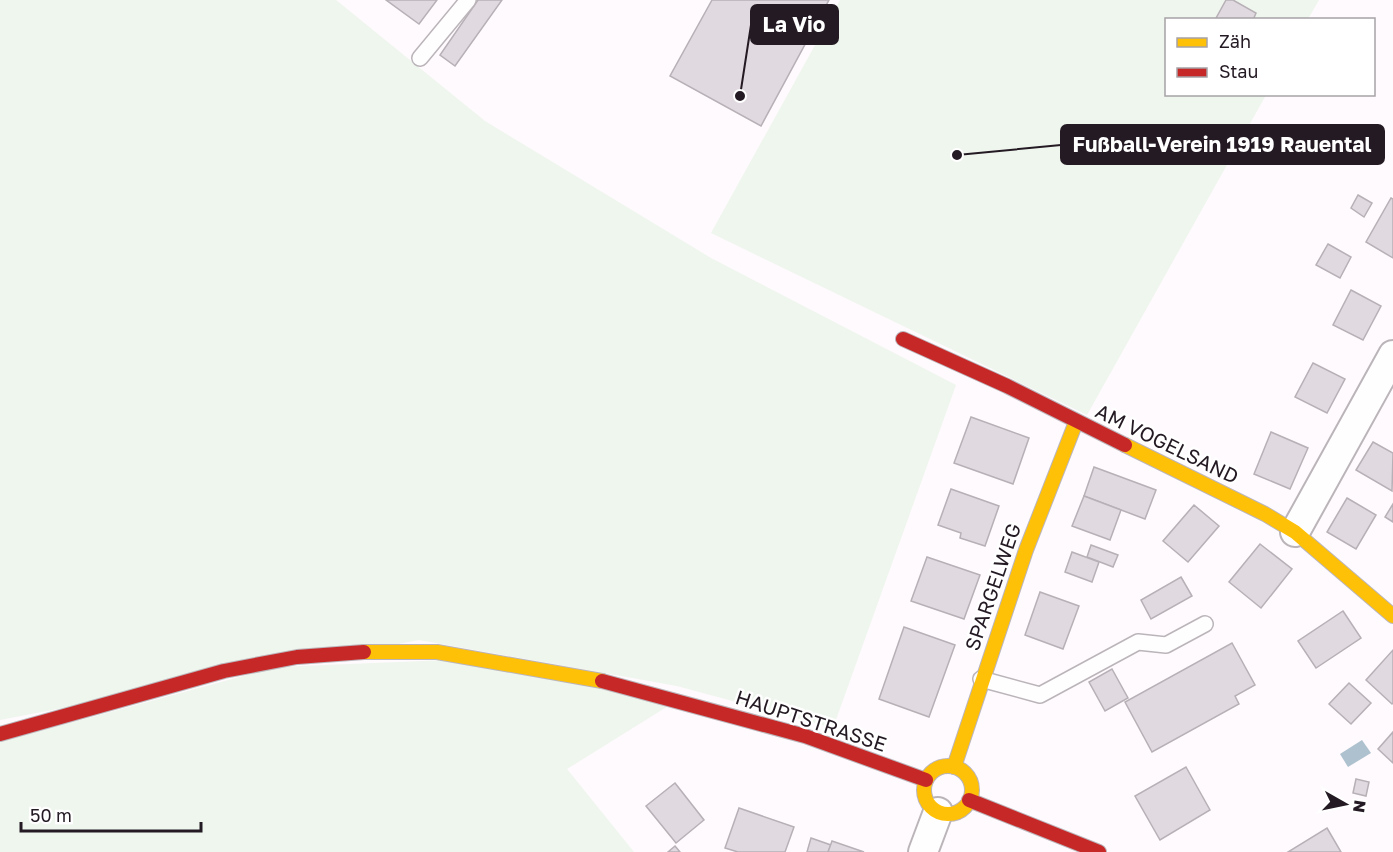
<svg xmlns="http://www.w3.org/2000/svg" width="1393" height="852" font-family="'Golos Text',sans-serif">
<rect width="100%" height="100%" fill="#fefafd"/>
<g fill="#eff6ee">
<polygon points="0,0 336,0 485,121 711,258 956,385 833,728 677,686 419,640 0,720"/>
<polygon points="840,0 1319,0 1308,19 1166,20 1166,94 1266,95 1087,415 711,233"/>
<polygon points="448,660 673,703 567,769 634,852 0,852 0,742 276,667"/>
</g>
<polygon fill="#aec1ce" points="1362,740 1371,753 1348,767 1340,754"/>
<g fill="#e0d9df" stroke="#b7b0b6" stroke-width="1.5">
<polygon points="386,0 437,0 419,24"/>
<polygon points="478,0 502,0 455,66 440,55"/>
<polygon points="712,0 829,0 761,126 670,76"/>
<polygon points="1226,0 1233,0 1256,13 1253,20 1215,20"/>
<polygon points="1358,195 1372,203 1364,217 1351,208"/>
<polygon points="1391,198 1393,199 1393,258 1366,242"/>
<polygon points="1328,244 1351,257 1340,278 1316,265"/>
<polygon points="1351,290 1381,306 1363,340 1333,325"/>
<polygon points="1313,363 1345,379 1327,413 1295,397"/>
<polygon points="971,417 1029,438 1013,484 954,463"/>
<polygon points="1271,432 1308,448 1290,489 1254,474"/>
<polygon points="1373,442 1393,453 1392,491 1356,470"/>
<polygon points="1094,467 1156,490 1145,519 1084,496"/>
<polygon points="951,489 999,506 985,546 960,538 961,533 938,525"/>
<polygon points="1084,496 1121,510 1110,540 1072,526"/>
<polygon points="1347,498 1376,515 1356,549 1327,532"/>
<polygon points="1393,504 1393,522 1385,517"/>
<polygon points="1194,505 1219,526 1188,562 1163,541"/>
<polygon points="1260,544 1292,569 1261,608 1229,582"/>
<polygon points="1091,545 1118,555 1113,567 1087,557"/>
<polygon points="1072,552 1099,562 1092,582 1065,572"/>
<polygon points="927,557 980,575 964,619 911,601"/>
<polygon points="1181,577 1192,596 1151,619 1141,600"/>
<polygon points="1040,592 1079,606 1063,649 1025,635"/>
<polygon points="1343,611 1361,638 1316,668 1298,641"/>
<polygon points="904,627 955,645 929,717 879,699"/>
<polygon points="1232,643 1255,685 1235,696 1239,704 1152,752 1125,702"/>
<polygon points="1393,650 1393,703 1392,704 1366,680"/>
<polygon points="1112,669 1128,698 1105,711 1089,682"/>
<polygon points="1349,683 1371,703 1351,724 1329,704"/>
<polygon points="1393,732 1393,763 1378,749"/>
<polygon points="1186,767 1210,810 1160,840 1135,796"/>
<polygon points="1356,779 1369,782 1366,796 1353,793"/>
<polygon points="675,783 704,820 676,843 646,806"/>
<polygon points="739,808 794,827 785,852 738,852 725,848"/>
<polygon points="1327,828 1341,852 1288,852"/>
<polygon points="811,838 831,845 828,852 807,852"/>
<polygon points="832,841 864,852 828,852"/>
<polygon points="675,846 680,852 668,852"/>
</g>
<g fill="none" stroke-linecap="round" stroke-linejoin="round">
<defs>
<g id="lane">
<polyline points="420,58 468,0"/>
<polyline points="981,679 1040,695 1138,642 1166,645 1205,624"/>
</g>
<g id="street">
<polyline points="1295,532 1393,355"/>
<polyline points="923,852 938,812"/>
</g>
<g id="slow">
<polyline points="1125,445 1265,514 1295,532 1393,616"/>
<polyline points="364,652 437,652 602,681"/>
<circle cx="948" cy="790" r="24"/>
<polyline points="954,767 1026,550 1076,422"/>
</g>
<g id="jam">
<polyline points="903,339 1007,386 1125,445"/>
<polyline points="602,681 805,736 926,780"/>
<polyline points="0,734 224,671 297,657 364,652"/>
<polyline points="969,800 1099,852"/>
</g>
</defs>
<use href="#lane" stroke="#bbb5ba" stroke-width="18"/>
<use href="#street" stroke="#bbb5ba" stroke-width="32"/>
<use href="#slow" stroke="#bbb5ba" stroke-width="16"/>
<use href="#jam" stroke="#bbb5ba" stroke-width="16"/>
<use href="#lane" stroke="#fffeff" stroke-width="15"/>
<use href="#street" stroke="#fffeff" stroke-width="28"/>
<use href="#slow" stroke="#ffc107" stroke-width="14"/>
<use href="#jam" stroke="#c62828" stroke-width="14"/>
</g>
<g text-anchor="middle" stroke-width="5" stroke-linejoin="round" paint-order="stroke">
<g font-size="20" fill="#241a23" stroke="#fff">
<text transform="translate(1167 444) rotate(26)" y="7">AM VOGELSAND</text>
<text transform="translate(993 587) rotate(-71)" y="7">SPARGELWEG</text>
<text transform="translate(811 721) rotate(18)" y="7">HAUPTSTRASSE</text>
</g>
</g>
<path fill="none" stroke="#241a23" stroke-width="2" d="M740 96L751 25M957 155L1061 145"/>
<g fill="#241a23" stroke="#fff" stroke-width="2">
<circle cx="740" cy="96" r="6"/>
<circle cx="957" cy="155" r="6"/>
</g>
<g fill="#241a23" stroke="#241a23" stroke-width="2">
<rect x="751" y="5" width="87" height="39" rx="6"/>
<rect x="1061" y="125" width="323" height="39" rx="6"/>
</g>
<g font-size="21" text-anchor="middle" font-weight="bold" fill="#fff">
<text x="794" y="32">La Vio</text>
<text x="1222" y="152">Fußball-Verein 1919 Rauental</text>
</g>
<rect x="1165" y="18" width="210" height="78" fill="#ffffff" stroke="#a7a3a7" stroke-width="1.5"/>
<rect x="1177" y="38" width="30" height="9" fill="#ffc107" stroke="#a7a3a7" stroke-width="1.5"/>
<text x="1219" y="48" font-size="18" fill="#241a23">Zäh</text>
<rect x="1177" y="68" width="30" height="9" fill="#c62828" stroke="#a7a3a7" stroke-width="1.5"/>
<text x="1219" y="78" font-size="18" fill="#241a23">Stau</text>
<g transform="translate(1345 804) rotate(99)" stroke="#ffffff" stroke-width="4.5" paint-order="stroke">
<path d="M0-4.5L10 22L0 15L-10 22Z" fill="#241a23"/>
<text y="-9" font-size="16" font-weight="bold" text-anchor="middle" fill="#241a23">N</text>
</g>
<path d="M21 822v9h180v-9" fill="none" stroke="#241a23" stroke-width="3"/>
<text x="30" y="822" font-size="18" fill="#241a23" stroke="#ffffff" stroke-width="4.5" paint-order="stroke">50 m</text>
</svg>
